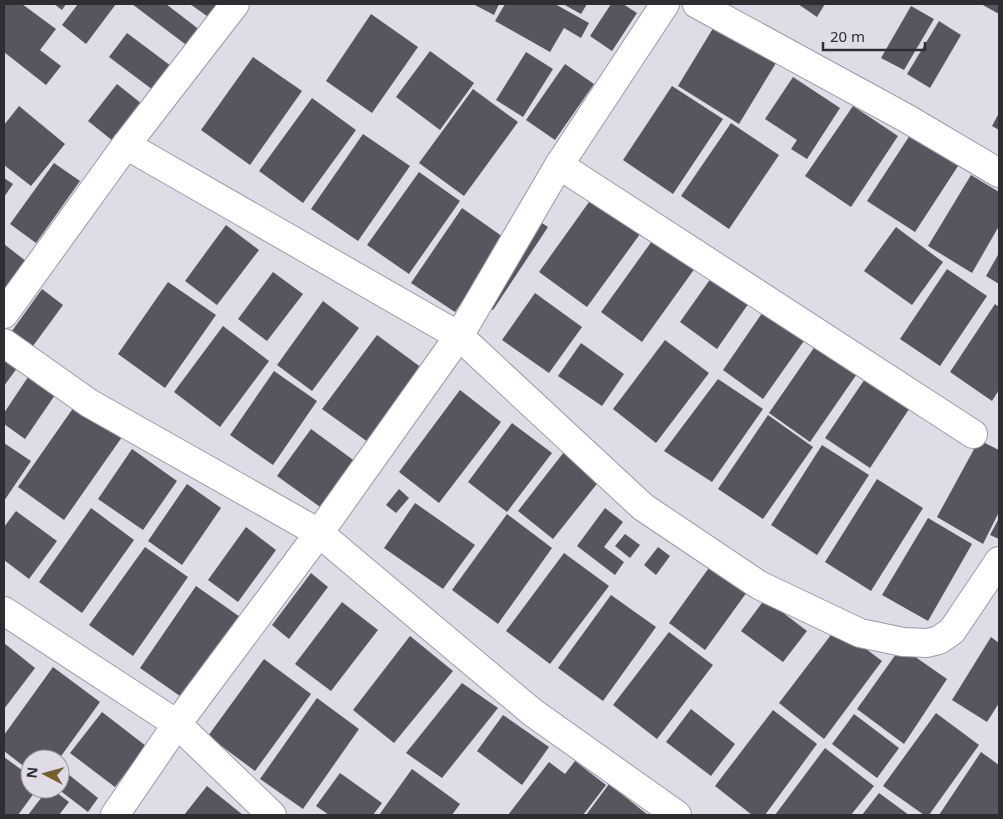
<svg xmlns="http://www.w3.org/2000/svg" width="1003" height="819" font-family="'Noto Sans',sans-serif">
<rect width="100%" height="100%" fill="#dfdce8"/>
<g fill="#58555f">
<polygon points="6,4 22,4 56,29 40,50 61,66 46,85 4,52 4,7"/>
<polygon points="54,4 66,4 62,10"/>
<polygon points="78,4 116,4 86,44 62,25"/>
<polygon points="132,4 166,4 205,34 193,50"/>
<polygon points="190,4 223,4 211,19"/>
<polygon points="473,4 499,4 494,15"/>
<polygon points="505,4 555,4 589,23 581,38 564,28 550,52 495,21"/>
<polygon points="563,4 587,4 581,14"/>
<polygon points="611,4 623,4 637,13 612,51 590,36"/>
<polygon points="798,4 825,4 817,17"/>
<polygon points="981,4 999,4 999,14"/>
<polygon points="911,6 934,19 904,70 881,58"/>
<polygon points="371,14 418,47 372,113 326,81"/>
<polygon points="718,20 779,58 739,124 678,86"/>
<polygon points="939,21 961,35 930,88 907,74"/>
<polygon points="127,33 171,66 153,90 109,57"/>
<polygon points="430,51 474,83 440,130 396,97"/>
<polygon points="526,52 553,69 523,117 496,100"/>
<polygon points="253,57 302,91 250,165 201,130"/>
<polygon points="565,64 594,84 555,140 526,120"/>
<polygon points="793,77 840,108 807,159 791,149 797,140 765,119"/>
<polygon points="117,84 147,108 118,145 88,121"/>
<polygon points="672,86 723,119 673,194 623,160"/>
<polygon points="473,89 518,122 464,196 419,163"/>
<polygon points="312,98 356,130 303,203 259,171"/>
<polygon points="19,106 65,144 31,186 4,165 4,125"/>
<polygon points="853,106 898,136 851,207 805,176"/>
<polygon points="999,113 999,130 992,126"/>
<polygon points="731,123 779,155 729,229 681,196"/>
<polygon points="912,132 960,163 915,232 867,201"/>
<polygon points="363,134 410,166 358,241 311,209"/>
<polygon points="54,163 80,181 36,243 10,224"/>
<polygon points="419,172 460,201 409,274 367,245"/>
<polygon points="971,175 999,192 999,226 972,273 928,246"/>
<polygon points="4,178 13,184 4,197"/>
<polygon points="594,195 643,230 587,307 539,272"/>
<polygon points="462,208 506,239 455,312 411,283"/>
<polygon points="536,219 548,227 493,310 481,301"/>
<polygon points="226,225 259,250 217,305 185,281"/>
<polygon points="896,227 943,262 912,305 864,271"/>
<polygon points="657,234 698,264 642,342 601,312"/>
<polygon points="4,244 27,262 4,293"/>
<polygon points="999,253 999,284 986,276"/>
<polygon points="947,269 987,296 940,366 900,339"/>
<polygon points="716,271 753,297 717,349 680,322"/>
<polygon points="273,272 303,294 267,341 238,319"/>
<polygon points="168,282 216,315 165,388 118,354"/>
<polygon points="42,289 63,305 33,346 12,331"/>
<polygon points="535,293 582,327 549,373 502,340"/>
<polygon points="323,301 359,328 312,391 277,365"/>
<polygon points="995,304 999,307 999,390 992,401 950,372"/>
<polygon points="767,306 806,338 763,399 723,370"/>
<polygon points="223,326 269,361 220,427 174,392"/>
<polygon points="377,335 422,368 368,442 322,409"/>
<polygon points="820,339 861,368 810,442 769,413"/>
<polygon points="665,340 709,373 656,443 613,409"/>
<polygon points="581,343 624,374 602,406 558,376"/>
<polygon points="4,352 20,364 4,386"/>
<polygon points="871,370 915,400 870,468 825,438"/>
<polygon points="274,371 317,401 273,465 230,435"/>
<polygon points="28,377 55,395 25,439 4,424 4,413"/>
<polygon points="718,379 763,409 712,482 664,451"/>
<polygon points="460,390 501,422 439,503 399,472"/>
<polygon points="76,404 122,437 64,520 18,487"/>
<polygon points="768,415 813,447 763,519 718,489"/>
<polygon points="512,423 552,453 507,512 468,482"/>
<polygon points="311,429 356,462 323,509 277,476"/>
<polygon points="979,440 999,450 999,512 983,544 937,517"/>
<polygon points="4,443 31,461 4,501"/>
<polygon points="822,445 869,475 817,555 771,525"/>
<polygon points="132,449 177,481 143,530 98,499"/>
<polygon points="564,452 600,480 553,539 518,511"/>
<polygon points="877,479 923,508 871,591 825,562"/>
<polygon points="187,484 221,508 182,565 148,541"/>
<polygon points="399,489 409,498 396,513 386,505"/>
<polygon points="415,503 475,545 443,589 384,548"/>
<polygon points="91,508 134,540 82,613 39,582"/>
<polygon points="605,508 623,522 604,547 624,562 615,575 577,546"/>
<polygon points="16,511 57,541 29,579 4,560 4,527"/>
<polygon points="507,514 552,548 498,624 452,590"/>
<polygon points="928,518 972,544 928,621 882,595"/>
<polygon points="999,518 999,539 990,535"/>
<polygon points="246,527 276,550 238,602 208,580"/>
<polygon points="625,534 640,545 630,558 615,546"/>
<polygon points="145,547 188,577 133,656 89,625"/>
<polygon points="658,547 670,556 656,575 644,565"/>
<polygon points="564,553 609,586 550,664 506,631"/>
<polygon points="711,565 747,592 705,650 669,623"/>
<polygon points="311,573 328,587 289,639 272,625"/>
<polygon points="196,586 243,619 187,701 140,668"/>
<polygon points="611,595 656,627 603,701 558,668"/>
<polygon points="765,599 807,631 783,662 741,631"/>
<polygon points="342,602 378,630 331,691 295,664"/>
<polygon points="837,627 882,661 824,739 779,703"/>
<polygon points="669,632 713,665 657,739 613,705"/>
<polygon points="410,636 453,671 394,743 353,710"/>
<polygon points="991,637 999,643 999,703 987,722 952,700"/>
<polygon points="4,643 35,668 4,709"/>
<polygon points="901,647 947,679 904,744 857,709"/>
<polygon points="264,659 311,694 255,771 208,736"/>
<polygon points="53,667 100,702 59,759 30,759 30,771 4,751 4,735"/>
<polygon points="462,683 498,708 442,778 406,753"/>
<polygon points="317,698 359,729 303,809 260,779"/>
<polygon points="691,709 735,744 711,776 666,742"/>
<polygon points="773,710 817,744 765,815 752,815 715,786"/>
<polygon points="102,712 146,746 115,787 70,753"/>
<polygon points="936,713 979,745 929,815 924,815 883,786"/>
<polygon points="854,714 899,748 877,778 832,744"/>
<polygon points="503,715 549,747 522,785 477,751"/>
<polygon points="825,748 874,786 851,815 775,815"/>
<polygon points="981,752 999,765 999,815 939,815"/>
<polygon points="4,757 30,776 30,789 37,789 18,815 4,815"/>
<polygon points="575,761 606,785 583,815 508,815 549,762 565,774"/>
<polygon points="412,769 460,804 452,815 379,815"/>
<polygon points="63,770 98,798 88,812 58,789 60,774"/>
<polygon points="340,773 382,803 373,815 329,815 316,806"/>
<polygon points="609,784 648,815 586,815"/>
<polygon points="207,786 243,815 184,815"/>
<polygon points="48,789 52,789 69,802 59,815 28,815"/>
<polygon points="879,793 909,815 862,815"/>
</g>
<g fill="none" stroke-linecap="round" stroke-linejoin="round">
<defs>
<g id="minor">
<polyline points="697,4 906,118 999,173"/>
<polyline points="126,145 459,336 643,507 759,585 860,633 903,642 927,643 939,640 952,631 999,561"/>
<polyline points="559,165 973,434"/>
<polyline points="4,314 126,145 235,4"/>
<polyline points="4,343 89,403 319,533 532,712 677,815"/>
<polyline points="4,611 177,724 272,815"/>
<polyline points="115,815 177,724 319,533 459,336 559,165 665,4"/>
</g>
</defs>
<use href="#minor" stroke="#9b99a4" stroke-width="30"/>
<use href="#minor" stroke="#fff" stroke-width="28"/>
</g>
<rect width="1003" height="819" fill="none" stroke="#2e2d32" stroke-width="10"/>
<g transform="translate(45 774) rotate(276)"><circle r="24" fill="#dfdce8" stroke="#98969f"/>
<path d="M0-4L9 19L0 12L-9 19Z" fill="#765f2f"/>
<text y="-8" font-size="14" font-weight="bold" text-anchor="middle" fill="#2e2d32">N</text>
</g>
<path d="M823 42v8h102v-8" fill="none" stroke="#2e2d32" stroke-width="2.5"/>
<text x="830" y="42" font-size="15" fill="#2e2d32" stroke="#dfdce8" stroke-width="4" paint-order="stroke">20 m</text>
</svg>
